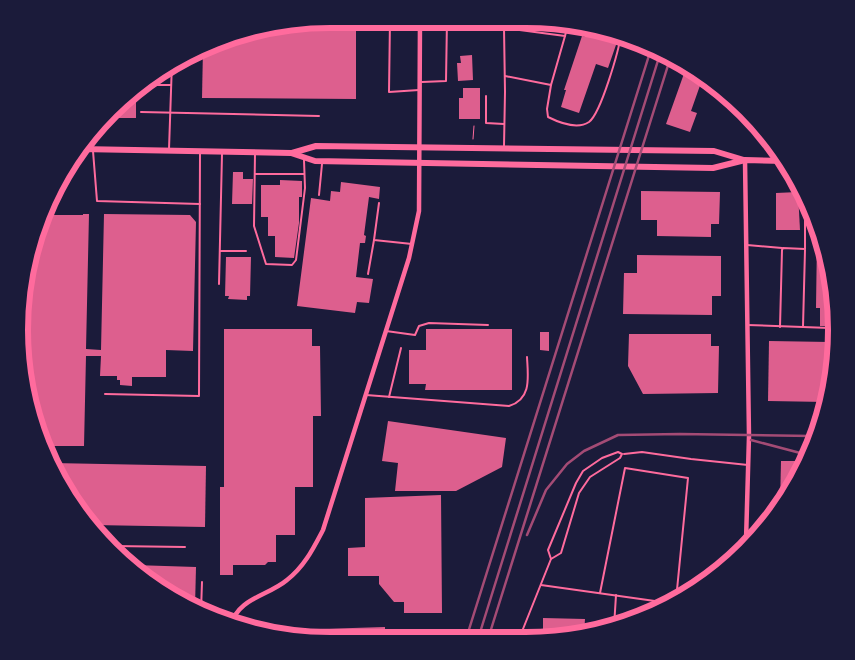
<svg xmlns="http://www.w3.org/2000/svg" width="855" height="660" font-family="'Archivo Narrow',sans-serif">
<rect width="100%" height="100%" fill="#1b1b3a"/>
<g fill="#dd5f8e">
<polygon points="330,19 356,19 356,99 202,98 203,48 249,29"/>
<polygon points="588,33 617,42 608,68 596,64 579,113 561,107 566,90 564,90 582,36 586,37"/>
<polygon points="472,55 473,80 458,81 457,63 461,63 460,56"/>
<polygon points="686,68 703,77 691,111 697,113 690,132 666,124"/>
<polygon points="463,88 480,88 480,119 459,119 459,98 463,98"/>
<polygon points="136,90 136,118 104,118 110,110"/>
<polygon points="233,172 243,172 243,179 253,179 252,204 232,204"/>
<polygon points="280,180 302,181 302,197 299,197 299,223 294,258 275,257 275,236 268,236 268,217 261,217 261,185 280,185"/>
<polygon points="341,182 380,187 379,199 369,197 364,235 366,236 365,243 360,243 356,277 373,279 369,303 357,302 355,313 297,306 311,198 330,201 331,191 340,192"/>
<polygon points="641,191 720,192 719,224 711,224 711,237 657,236 657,220 641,220"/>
<polygon points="798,192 800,230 776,230 776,193"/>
<polygon points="83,214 89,214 86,349 101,350 104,214 190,215 196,222 193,351 166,350 166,377 132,377 132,386 120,385 120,380 117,380 117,376 100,376 101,356 86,356 84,446 43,446 35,430 19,330 29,250 44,215 83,215"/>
<polygon points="817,238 830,270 830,326 820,326 820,308 816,308"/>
<polygon points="637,255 721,256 721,296 712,296 712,315 623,314 624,273 637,273"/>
<polygon points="226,257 251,257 250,296 247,296 247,300 228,299 229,296 225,296"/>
<polygon points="224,329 312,329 312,346 320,346 321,416 313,416 313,487 295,487 295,535 276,535 276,562 268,562 265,565 233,565 233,575 220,575 220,487 224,487"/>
<polygon points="426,329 512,329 512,390 425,390 426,384 409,384 409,350 426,350"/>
<polygon points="540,332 549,332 549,351 540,350"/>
<polygon points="629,334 711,334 711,346 719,346 718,393 643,394 628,366"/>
<polygon points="769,341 830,342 830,391 826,402 768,401"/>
<polygon points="388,421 506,438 502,467 456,491 395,491 398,463 382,461"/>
<polygon points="781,461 801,461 784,503 780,507"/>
<polygon points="52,463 206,466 205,527 93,525 71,503"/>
<polygon points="441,495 442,613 404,613 404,602 394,602 379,584 379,576 348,576 348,548 365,547 365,498"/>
<polygon points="134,565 196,567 195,607 157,589"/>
<polygon points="543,618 585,619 584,634 565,639 528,639 528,634 543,634"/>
<polygon points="385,627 385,639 289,639 255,631"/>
</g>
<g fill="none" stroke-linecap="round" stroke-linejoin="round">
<polyline stroke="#ff6b9d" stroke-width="1" points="473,139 474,126"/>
<g stroke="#ff6b9d" stroke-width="2">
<polyline points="390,19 389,92 419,90"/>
<polyline points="501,19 504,28 505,92 504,146"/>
<polyline points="504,28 565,36 551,85 505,76"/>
<polyline points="565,36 568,24"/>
<polyline points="422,82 446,81 447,19"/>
<polyline points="143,85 171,85"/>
<path d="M551 85 547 109 548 117C560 123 577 130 589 122 601 113 619 50 621 34"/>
<polyline points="486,96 486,123 504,124"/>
<polyline points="141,112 319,116"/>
<polyline points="169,149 172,62"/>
<polyline points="93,151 97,201 200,204"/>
<polyline points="255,153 254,226 266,264 292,265 296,260 305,188 304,160"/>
<polyline points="255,174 304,174"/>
<polyline points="319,195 322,164"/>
<polyline points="379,203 374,240 412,244"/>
<polyline points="747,245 782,248"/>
<polyline points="220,251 246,251"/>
<polyline points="368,274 374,240"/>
<polyline points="219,284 222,154"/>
<polyline points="747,325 830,328"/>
<polyline points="780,327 782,250 783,248 805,249 805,208"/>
<polyline points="803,327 805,250"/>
<polyline points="386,331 415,335 419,326 429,323 488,325"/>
<polyline points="105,394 199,396 200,154"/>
<path d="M366 395 509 406C532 399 528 377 527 357"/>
<polyline points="389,397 401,348"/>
<polygon points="618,452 622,454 620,458 590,477 579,493 561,553 551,559 548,550 576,483 583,471 602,458"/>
<polyline points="624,454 642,452 691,459 748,465"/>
<polyline points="114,546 185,547"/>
<polyline points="541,585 669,603"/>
<polyline points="600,593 625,468 688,478 676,600"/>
<polyline points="201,611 202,582"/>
<polyline points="614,627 616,595"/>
<polyline points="519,639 551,559"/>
</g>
<g stroke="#ff6b9d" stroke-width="4.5">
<polyline points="745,160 749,436 746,541"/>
<path d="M231 625C238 598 268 596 287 580 304 567 313 549 323 530L409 258 419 211 420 19"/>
</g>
<g stroke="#ff6b9d" stroke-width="6">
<polyline points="80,149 291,153 315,161 713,168 745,160 785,161"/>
<polyline points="292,153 316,146 714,151 744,160"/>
</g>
<g stroke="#a44b75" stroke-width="2.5">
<polyline points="751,440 804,454"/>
<polyline points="527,535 546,490 567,464 584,451 618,435 680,434 812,436"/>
<polyline points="466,639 651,49"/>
<polyline points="478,639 660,54"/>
<polyline points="488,639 670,59"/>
</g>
</g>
<path d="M0 0H855V660H0ZM330 28H526A302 302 0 0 1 828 330V330A302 302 0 0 1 526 632H330A302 302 0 0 1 28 330V330A302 302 0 0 1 330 28Z" fill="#1b1b3a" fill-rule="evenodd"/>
<path fill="none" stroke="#ff6b9d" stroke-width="6" d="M330 28H526A302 302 0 0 1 828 330V330A302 302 0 0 1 526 632H330A302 302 0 0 1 28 330V330A302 302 0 0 1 330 28Z"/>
</svg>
